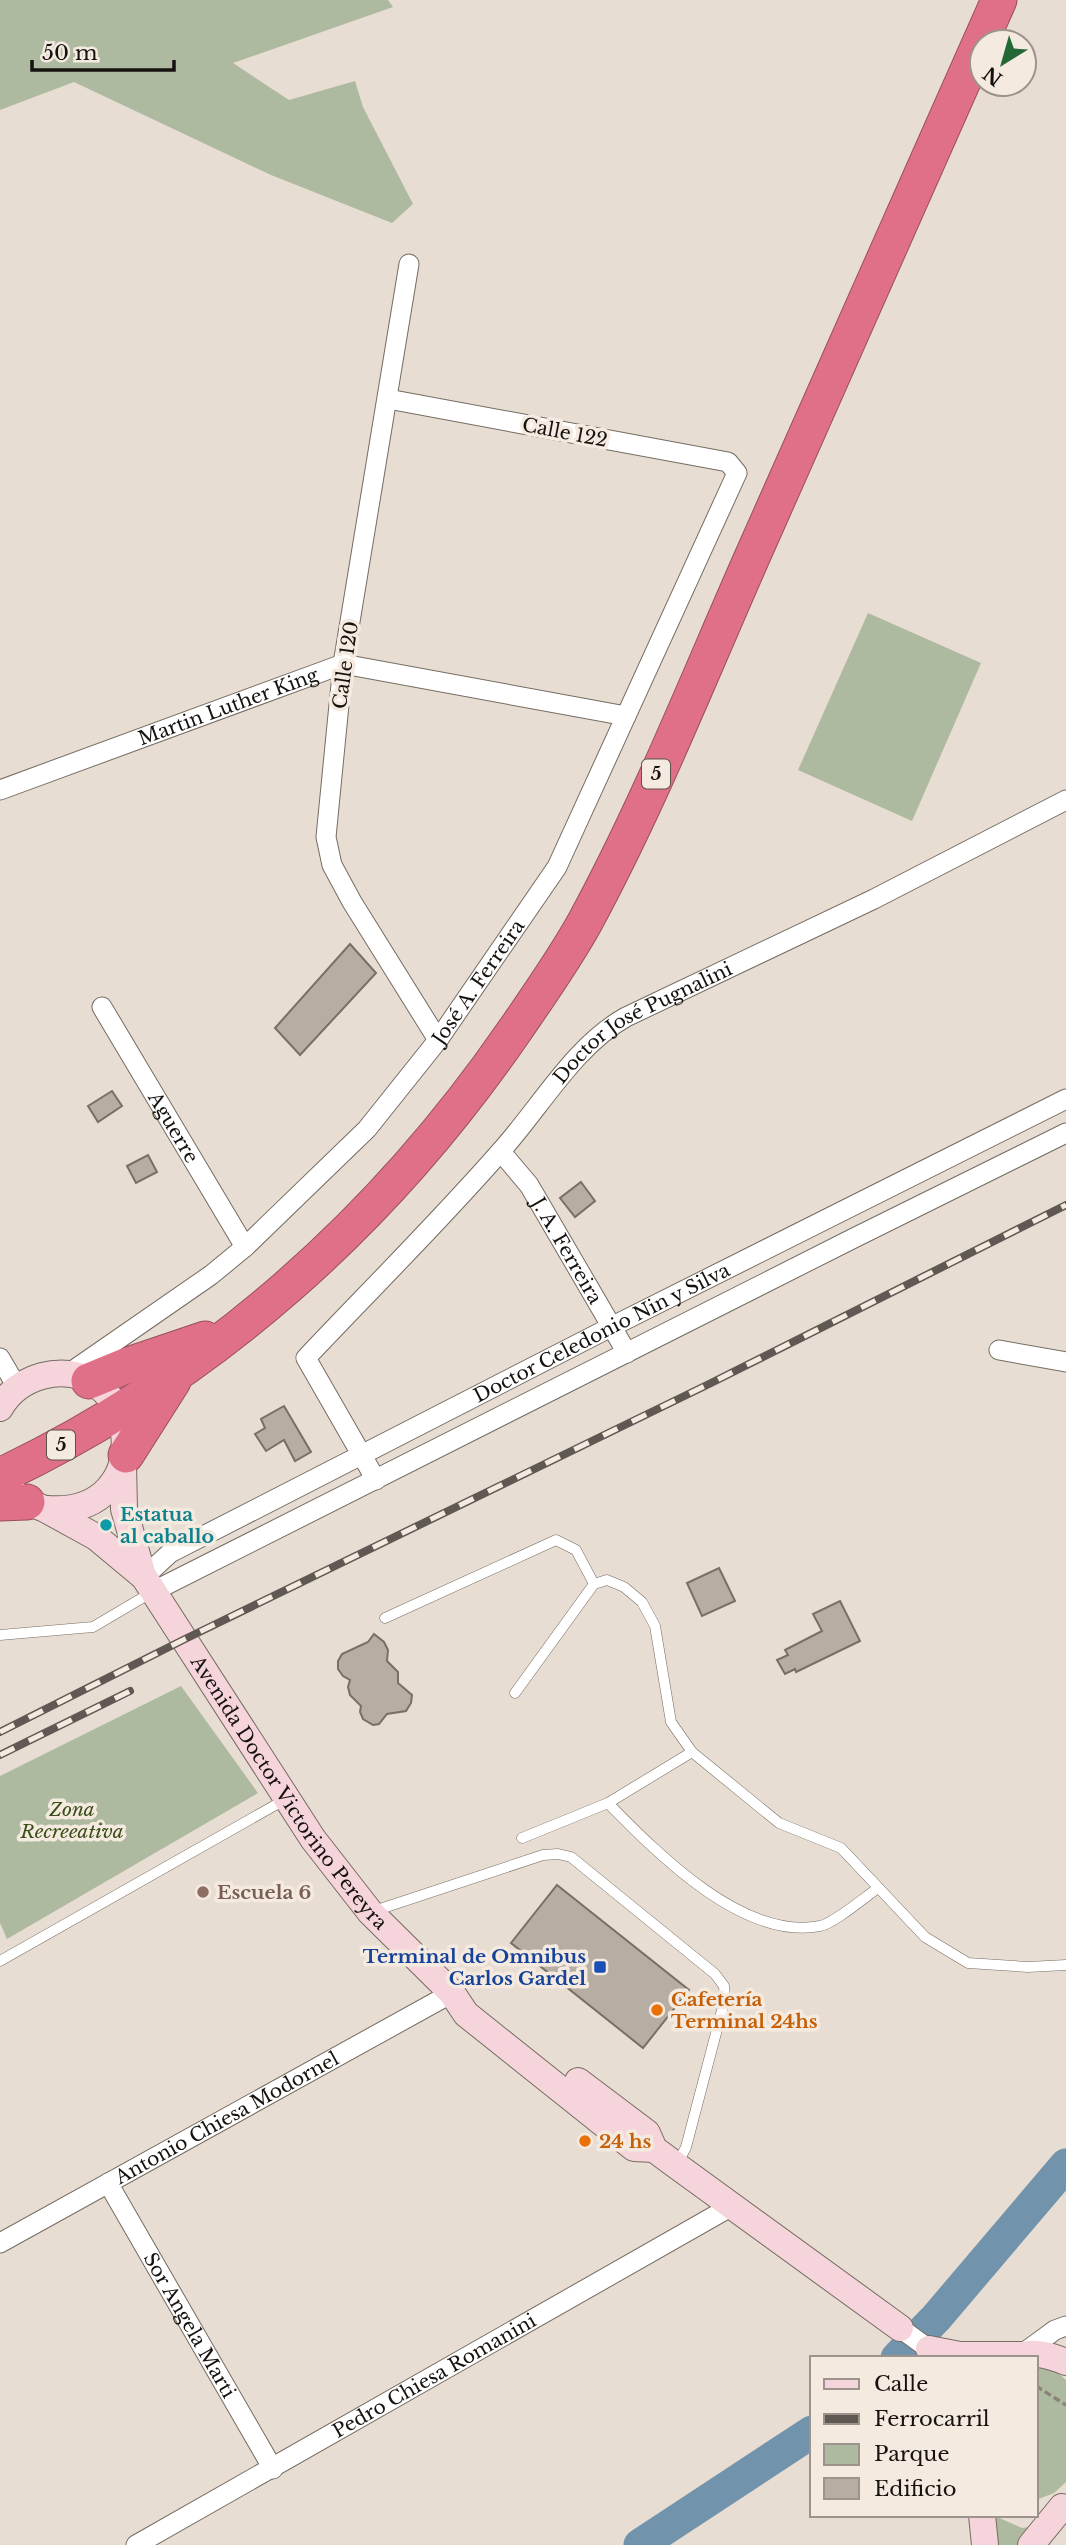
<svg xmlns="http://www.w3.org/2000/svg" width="1066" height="2545" font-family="'Libre Baskerville',serif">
<rect width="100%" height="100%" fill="#e8ddd2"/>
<g fill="#aebaa0">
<polygon points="0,0 388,0 393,7 233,63 289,100 355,81 363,107 413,204 392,223 271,175 74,82 0,110"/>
<polygon points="868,613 981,663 912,821 798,770"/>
<polygon points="181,1686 258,1793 7,1939 0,1923 0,1776"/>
<polygon points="1036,2366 1056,2371 1066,2380 1066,2482 1054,2493 1036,2500"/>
<polygon points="995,2516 1022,2528 1036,2526 1018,2545 997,2545"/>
</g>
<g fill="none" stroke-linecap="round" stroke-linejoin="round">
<g stroke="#7193ac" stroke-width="33">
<polyline points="897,2358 936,2318 1066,2165"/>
<polyline points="640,2545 812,2432"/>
</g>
</g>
<g fill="#b7aea3" stroke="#786f65" stroke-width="2">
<polygon points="350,944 376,973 300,1055 275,1028"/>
<polygon points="112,1091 122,1106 98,1122 88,1106"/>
<polygon points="148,1155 157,1172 136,1183 127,1166"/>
<polygon points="581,1182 595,1201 575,1217 560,1198"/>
<polygon points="284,1406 311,1452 295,1461 284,1440 266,1451 255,1434 265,1428 261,1419"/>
<polygon points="719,1568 735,1601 702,1616 687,1583"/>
<polygon points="840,1601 860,1641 796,1672 795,1669 785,1674 777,1660 788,1655 785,1650 822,1631 813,1614"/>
<polygon points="374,1634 384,1642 388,1650 387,1661 398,1672 398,1683 412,1695 411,1703 406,1711 387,1714 379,1724 373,1725 363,1719 360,1712 361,1706 350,1695 348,1687 350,1680 343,1676 338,1669 338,1661 342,1654 368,1642"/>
<polygon points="557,1885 689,1990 643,2048 511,1943"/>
</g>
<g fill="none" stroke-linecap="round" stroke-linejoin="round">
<defs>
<g id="lane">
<polyline points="385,1618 556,1540 576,1550 594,1584"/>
<polyline points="0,1635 93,1627 154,1591"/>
<polyline points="515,1693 594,1584 607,1580 624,1587 642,1602 655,1626 671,1722 692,1752 779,1823 841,1848 925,1937 968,1963 1028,1967 1066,1965"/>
<path d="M608 1803C657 1853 743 1941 820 1926 833 1924 865 1897 878 1888"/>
<polyline points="522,1838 608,1803 692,1752"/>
<polyline points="374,1911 543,1855 558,1854 571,1857 715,1974 724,1986 725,1999 686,2147 677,2165"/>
<polyline points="0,1961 286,1799"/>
</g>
<g id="street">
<polyline points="409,264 343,664 326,837 332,865 352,902 438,1040"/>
<path id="s1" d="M0 790 343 664 626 716"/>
<path id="s2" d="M102 1007 245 1247"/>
<path id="s3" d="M501 1152 529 1185 627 1353"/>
<polyline points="999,1350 1066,1362"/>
<polyline points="0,1358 17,1387"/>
<path id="s4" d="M68 1374 211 1275 245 1247 367 1129 438 1040 557 867 737 473 728 462 388 399"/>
<path id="s5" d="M376 1480 306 1358C371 1289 438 1223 500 1152 540 1108 574 1046 626 1017L874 899 1066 800"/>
<path id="s6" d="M144 1577 170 1553 611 1327 1066 1099"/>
<polyline points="154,1591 854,1238 1066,1133"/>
<path id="s7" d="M108 2183 273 2469"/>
<path id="s8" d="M0 2243 452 1993"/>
<polyline points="900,2328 929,2349"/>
<polyline points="1022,2354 1055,2330 1066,2326"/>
<path id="s9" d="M136 2545 732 2206"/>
</g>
<g id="secondary">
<path d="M0 1408C9 1392 24 1381 42 1376 140 1351 162 1518 47 1509"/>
<polyline points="123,1464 124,1509 143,1576"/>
<path id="s10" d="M12 1492 27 1502 45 1509 96 1537 144 1577 313 1839 370 1912 452 1993 466 2014 634 2148 654 2149"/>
<polyline points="578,2081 647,2133 654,2149 677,2166 900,2328"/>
<polyline points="929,2349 960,2355 1020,2355"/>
<path d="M1017 2358C1030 2349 1052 2356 1066 2362"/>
<polyline points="982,2515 985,2545"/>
<polyline points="1031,2545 1062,2507"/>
</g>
<g id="highway">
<polyline points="89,1381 128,1365 205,1339"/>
<polyline points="126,1455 173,1381"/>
<path d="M0 1476C211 1375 383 1222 515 1030 539 995 564 960 585 922 649 804 699 677 753 555 835 370 917 185 999 0"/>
<polyline points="0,1503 27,1502"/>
</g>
</defs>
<use href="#lane" stroke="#756c62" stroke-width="11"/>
<use href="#street" stroke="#756c62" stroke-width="21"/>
<use href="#secondary" stroke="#756c62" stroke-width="28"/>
<use href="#highway" stroke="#994f5d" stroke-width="37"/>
<polyline stroke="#8b837b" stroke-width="3.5" stroke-dasharray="7 3.5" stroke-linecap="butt" points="1036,2386 1066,2405"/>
<use href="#lane" stroke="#fff" stroke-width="10"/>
<use href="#street" stroke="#fff" stroke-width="19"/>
<use href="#secondary" stroke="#f6d4db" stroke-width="26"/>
<use href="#highway" stroke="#e07087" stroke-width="35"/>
<defs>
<g id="rail">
<polyline points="0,1732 185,1639 707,1385 1066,1205"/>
<polyline points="0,1755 130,1691"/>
</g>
</defs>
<use href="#rail" stroke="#605953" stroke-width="8"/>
<use href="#rail" stroke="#f5eadf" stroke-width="5" stroke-dasharray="16" stroke-linecap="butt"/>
</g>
<circle fill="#0f9aa8" stroke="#f5eadf" stroke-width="2.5" cx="106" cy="1525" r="7"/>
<circle fill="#8d6e63" stroke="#f5eadf" stroke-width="2.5" cx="203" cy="1892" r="7"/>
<rect fill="#1a4fb4" stroke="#f5eadf" stroke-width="2.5" x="593" y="1960" width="14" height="14" rx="3.5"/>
<g fill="#e8710a" stroke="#f5eadf" stroke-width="2.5">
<circle cx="657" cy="2010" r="7"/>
<circle cx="585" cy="2141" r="7"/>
</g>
<g text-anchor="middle" stroke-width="7" stroke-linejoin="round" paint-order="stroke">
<g fill="#f5eadf" stroke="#59534d" stroke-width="2">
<rect x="642" y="759.5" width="28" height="29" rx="5"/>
<rect x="47" y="1430.5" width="28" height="29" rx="5"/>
</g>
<g font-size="18" font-weight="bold" fill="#16120f">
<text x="656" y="780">5</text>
<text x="61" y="1451">5</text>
</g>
<g font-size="19" fill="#16120f" stroke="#f5eadf">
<text transform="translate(565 432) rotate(11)" y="7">Calle 122</text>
<text transform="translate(345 665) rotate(-82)" y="7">Calle 120</text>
<text dy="7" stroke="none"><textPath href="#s1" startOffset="243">Martin Luther King</textPath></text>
<text dy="7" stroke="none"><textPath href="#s4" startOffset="572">José A. Ferreira</textPath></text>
<text dy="7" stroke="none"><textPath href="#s5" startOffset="620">Doctor José Pugnalini</textPath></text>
<text dy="7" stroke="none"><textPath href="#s2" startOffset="140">Aguerre</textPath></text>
<text dy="7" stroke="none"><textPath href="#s3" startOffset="119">J. A. Ferreira</textPath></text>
<text dy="7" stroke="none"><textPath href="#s6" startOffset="520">Doctor Celedonio Nin y Silva</textPath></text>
<text dy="7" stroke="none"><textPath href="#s10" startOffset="418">Avenida Doctor Victorino Pereyra</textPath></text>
<text dy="7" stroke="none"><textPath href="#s8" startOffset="259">Antonio Chiesa Modornel</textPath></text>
<text dy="7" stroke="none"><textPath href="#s7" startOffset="164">Sor Angela Marti</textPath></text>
<text dy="7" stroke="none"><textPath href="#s9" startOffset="343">Pedro Chiesa Romanini</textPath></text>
</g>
<g font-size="19" font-weight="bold" fill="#0d838f" stroke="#f5eadf" text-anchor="start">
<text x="120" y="1521">Estatua<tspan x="120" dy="22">al caballo</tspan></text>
</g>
<g font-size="19" font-style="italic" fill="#394e18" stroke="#f5eadf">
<text x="72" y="1816">Zona<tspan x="72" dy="22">Recreeativa</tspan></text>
</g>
<g font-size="19" font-weight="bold" fill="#785e54" stroke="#f5eadf" text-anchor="start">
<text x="217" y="1899">Escuela 6</text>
</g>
<g font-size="19" font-weight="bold" fill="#164399" stroke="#f5eadf" text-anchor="end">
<text x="586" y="1963">Terminal de Omnibus<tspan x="586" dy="22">Carlos Gardel</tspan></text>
</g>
<g font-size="19" font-weight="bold" fill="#c56008" stroke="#f5eadf" text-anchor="start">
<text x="671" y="2006">Cafetería<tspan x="671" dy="22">Terminal 24hs</tspan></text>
<text x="599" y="2148">24 hs</text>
</g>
</g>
<rect x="810" y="2356" width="228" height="161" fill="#f5eadf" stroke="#9c948c" stroke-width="2"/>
<rect x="824" y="2379" width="35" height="10" fill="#f6d4db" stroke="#9c948c" stroke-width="2"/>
<text x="874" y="2391" font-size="21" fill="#16120f">Calle</text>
<rect x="824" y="2414" width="35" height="10" fill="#605953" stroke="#9c948c" stroke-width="2"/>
<text x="874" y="2426" font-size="21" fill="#16120f">Ferrocarril</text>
<rect x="824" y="2444" width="35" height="21" fill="#aebaa0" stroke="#9c948c" stroke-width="2"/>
<text x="874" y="2461" font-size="21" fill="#16120f">Parque</text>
<rect x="824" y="2478" width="35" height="21" fill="#b7aea3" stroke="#9c948c" stroke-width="2"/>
<text x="874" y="2496" font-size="21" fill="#16120f">Edificio</text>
<g transform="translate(1003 63) rotate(217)"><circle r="33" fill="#f5eadf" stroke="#9c948c" stroke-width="2"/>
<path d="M0-5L12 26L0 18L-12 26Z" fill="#246935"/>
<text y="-10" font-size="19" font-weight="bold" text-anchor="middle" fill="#16120f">N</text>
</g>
<path d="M32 60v10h142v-10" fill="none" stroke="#16120f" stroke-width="3.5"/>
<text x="42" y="60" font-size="21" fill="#16120f" stroke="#f5eadf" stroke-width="5" paint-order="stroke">50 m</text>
</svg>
